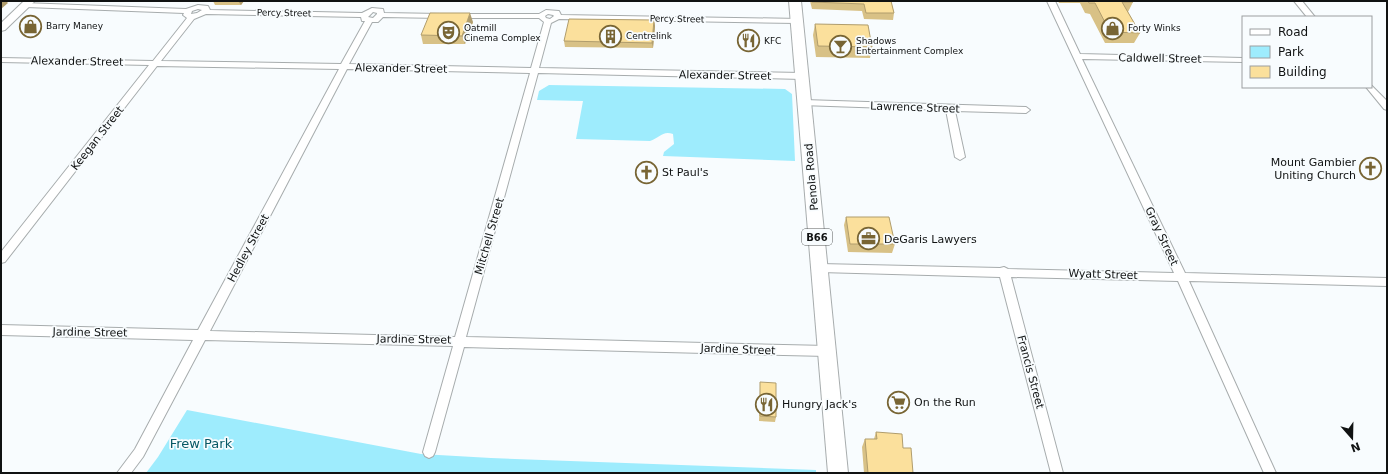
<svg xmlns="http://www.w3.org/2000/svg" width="1388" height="474" font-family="'DejaVu Sans',sans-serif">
<rect width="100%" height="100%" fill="#f8fcfe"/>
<g fill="#9eecfd">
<path d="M549 85 785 89 792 94 795 161 663 156 664 152 674 144 673 134C663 130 659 138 650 141L576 139 583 101 537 100 539 91Z"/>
<polygon points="187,410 421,454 491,458 816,470 816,473 146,473 158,457"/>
</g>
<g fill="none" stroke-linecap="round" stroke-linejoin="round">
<defs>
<g id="minor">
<polygon points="1047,1 1055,1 1080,54 1243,58 1243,62 1082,59 1185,273 1387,278 1387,286 1189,281 1276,473 1264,473 1178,281 1011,277 1063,473 1051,473 1000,277 820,272 816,271 815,268 816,265 820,264 1000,268 1004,267 1008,269 1174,273"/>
<polygon points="1294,1 1302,1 1315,17 1307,17"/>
<path d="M23 3 186 9 198 5 208 6 210 10 362 13 372 8 383 9 384 13 441 14 445 16 441 18 383 17 378 22H372L349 64 531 68 544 22 539 18H454V14H539L546 10 559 11 561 15 800 19 801 21 797 23 559 19 551 23 539 68 802 73 806 76 802 79 538 73 466 337 827 346 831 348 833 351 831 354 827 356 464 347 435 452 433 456 429 458 425 456 423 452 453 346 205 340 143 457 131 473H117L135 449 193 340 1 335V325L198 330 339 69 157 66 5 262 1 263V252L149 65 1 62V58L153 61 187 18 183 15 184 13 26 7H23ZM198 9 202 10 197 13 191 14 192 11ZM373 12 377 13V14L373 18 368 17ZM206 14 361 17 362 21H365L341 64 161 61 194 19ZM548 14 553 15 554 16 550 19 546 18 545 16ZM347 69 530 73 455 337 210 331Z"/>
<polygon points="1371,85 1387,101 1387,110 1384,109 1366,87 1371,87"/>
<polygon points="804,100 1026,107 1030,110 1026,113 955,111 965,157 960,160 955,157 946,110 801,105 800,103"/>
</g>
<polygon id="tertiary" points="24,1 35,1 5,30 1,31 1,23"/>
<polygon id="primary" points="789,1 801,1 848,473 828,473"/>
</defs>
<use href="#minor" stroke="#a7acad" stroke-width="2"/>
<use href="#tertiary" stroke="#a7acad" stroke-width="2"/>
<use href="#primary" stroke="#a7acad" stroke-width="2"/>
<use href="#minor" fill="#fff" fill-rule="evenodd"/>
<use href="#tertiary" fill="#fff" fill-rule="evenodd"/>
<use href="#primary" fill="#fff" fill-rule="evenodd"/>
</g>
<g fill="#d8c186">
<polygon points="213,1 244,1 241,5 215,5"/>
<polygon points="810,1 891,1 894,13 893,20 864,19 862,11 812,9"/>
<polygon points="1058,1 1132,1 1133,2 1128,12 1140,33 1134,43 1105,43 1090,14 1085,13 1080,3 1059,3"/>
<polygon points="654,20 655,26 653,48 565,47 564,41"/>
<polygon points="473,22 465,44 423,44 421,35"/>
<polygon points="815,24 872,47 870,58 816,57 813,35"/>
<polygon points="846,217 895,244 892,253 848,252 844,225"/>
<polygon points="760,382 776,417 775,422 759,421 760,387"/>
<polygon points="876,432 903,448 913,473 864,473 862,447 865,439 874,439"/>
</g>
<g fill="#b09d6d">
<polygon points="1,1 6,1 8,3 1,9"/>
<polygon points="238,1 244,1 241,5"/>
<polygon points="470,13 473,22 465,44 462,36"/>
<polygon points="654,20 655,26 653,48 652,43"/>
</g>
<g fill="#fbe09c" stroke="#b09d6d">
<polygon points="812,1 891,1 894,13 866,13 864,4 812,2"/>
<polygon points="1088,1 1132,1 1133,2 1122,2 1140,33 1110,32 1095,3 1089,3"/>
<polygon points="430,13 470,13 462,36 421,35"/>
<polygon points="569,19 654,20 652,43 564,41"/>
<polygon points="815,24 868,25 872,47 818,46"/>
<polygon points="846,217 889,217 895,244 850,244"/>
<polygon points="760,382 776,383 776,417 760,416"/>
<polygon points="876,432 902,434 903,448 911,448 913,473 868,473 865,439 877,439"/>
</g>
<defs>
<symbol id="shop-ring" viewBox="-11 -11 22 22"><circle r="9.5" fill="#f8fcfe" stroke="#786534" stroke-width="1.5"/><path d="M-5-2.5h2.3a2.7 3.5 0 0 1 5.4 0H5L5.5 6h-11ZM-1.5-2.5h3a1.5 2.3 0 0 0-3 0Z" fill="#786534"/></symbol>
<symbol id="theatre-ring" viewBox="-11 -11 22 22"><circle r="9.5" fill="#f8fcfe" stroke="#786534" stroke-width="1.5"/><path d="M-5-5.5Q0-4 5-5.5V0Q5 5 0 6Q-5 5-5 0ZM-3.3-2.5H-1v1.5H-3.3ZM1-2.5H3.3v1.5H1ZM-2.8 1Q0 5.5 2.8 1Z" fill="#786534"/></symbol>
<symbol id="building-ring" viewBox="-11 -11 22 22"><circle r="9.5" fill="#f8fcfe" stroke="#786534" stroke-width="1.5"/><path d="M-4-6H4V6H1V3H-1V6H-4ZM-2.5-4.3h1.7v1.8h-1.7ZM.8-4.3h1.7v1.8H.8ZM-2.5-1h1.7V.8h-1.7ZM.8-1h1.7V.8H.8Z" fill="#786534"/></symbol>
<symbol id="restaurant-ring" viewBox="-11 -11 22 22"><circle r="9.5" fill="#f8fcfe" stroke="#786534" stroke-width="1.5"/><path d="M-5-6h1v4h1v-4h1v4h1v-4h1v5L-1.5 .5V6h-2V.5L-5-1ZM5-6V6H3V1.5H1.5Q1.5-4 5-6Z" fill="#786534"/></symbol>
<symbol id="bar-ring" viewBox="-11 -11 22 22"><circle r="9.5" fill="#f8fcfe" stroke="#786534" stroke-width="1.5"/><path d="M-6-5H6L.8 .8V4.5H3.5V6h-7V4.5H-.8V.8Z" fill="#786534"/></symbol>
<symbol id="church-ring" viewBox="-11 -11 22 22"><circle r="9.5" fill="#f8fcfe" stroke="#786534" stroke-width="1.5"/><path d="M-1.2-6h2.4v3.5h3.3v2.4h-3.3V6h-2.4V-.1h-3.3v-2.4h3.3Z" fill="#786534"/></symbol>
<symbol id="office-ring" viewBox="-11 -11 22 22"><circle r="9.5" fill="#f8fcfe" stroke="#786534" stroke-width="1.5"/><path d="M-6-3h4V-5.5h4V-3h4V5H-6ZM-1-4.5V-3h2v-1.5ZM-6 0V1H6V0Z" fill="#786534"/></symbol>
<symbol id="supermarket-ring" viewBox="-11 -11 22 22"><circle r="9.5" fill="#f8fcfe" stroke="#786534" stroke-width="1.5"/><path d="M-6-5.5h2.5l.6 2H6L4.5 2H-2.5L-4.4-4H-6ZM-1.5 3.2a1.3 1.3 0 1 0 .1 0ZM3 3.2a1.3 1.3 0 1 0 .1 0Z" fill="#786534"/></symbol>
</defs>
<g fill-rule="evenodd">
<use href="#shop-ring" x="18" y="14" width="25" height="25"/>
<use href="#shop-ring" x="1100" y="16" width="25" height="25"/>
<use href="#theatre-ring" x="436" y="20" width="25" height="25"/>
<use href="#building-ring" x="598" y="24" width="25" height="25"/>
<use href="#restaurant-ring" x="736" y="28" width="25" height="25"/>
<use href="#bar-ring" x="828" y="34" width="25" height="25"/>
<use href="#church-ring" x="1358" y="156" width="25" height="25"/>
<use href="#church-ring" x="634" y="160" width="25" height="25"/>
<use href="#office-ring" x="856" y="226" width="25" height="25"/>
<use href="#supermarket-ring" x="886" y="390" width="25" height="25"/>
<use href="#restaurant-ring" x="754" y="392" width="25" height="25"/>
</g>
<g text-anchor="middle" stroke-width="3.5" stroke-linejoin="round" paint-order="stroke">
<g font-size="9" fill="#101212" stroke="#f8fcfe">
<text transform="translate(284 13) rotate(1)" y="3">Percy Street</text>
<text transform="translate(677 19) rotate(1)" y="3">Percy Street</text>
</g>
<g font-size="9" fill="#101212" stroke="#f8fcfe" text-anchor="start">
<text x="46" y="29">Barry Maney</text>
<text x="464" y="31">Oatmill<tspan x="464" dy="10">Cinema Complex</tspan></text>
<text x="1128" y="31">Forty Winks</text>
<text x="626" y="39">Centrelink</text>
<text x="764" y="44">KFC</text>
<text x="856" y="44">Shadows<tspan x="856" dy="10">Entertainment Complex</tspan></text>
</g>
<rect fill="#f8fcfe" stroke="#565859" stroke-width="1" x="802" y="229" width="30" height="16" rx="3"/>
<g font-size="10" font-weight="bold" fill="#101212">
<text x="817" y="241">B66</text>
</g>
<g font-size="11" fill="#101212" stroke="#f8fcfe">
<text transform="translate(1160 58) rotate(1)" y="4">Caldwell Street</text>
<text transform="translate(77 61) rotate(1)" y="4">Alexander Street</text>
<text transform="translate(401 68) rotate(1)" y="4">Alexander Street</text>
<text transform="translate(725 75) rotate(1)" y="4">Alexander Street</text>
<text transform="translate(915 107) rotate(2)" y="4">Lawrence Street</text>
<text transform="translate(97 138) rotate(-52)" y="4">Keegan Street</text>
<text transform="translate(811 177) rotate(-95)" y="4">Penola Road</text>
<text transform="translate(489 236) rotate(-74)" y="4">Mitchell Street</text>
<text transform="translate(1162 236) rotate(65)" y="4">Gray Street</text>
<text transform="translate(248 248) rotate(-62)" y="4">Hedley Street</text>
<text transform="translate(1103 274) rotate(2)" y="4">Wyatt Street</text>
<text transform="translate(90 332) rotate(1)" y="4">Jardine Street</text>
<text transform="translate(414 339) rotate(1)" y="4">Jardine Street</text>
<text transform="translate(738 349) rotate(2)" y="4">Jardine Street</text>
<text transform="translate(1031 372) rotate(75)" y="4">Francis Street</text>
</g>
<g font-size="11" fill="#101212" stroke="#f8fcfe" text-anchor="start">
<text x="1356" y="166" text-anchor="end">Mount Gambier<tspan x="1356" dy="13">Uniting Church</tspan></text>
<text x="662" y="176">St Paul's</text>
<text x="884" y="243">DeGaris Lawyers</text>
<text x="914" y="406">On the Run</text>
<text x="782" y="408">Hungry Jack's</text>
</g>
<g font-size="13" fill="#075865" stroke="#f8fcfe">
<text x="201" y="448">Frew Park</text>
</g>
</g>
<rect width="1388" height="474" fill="none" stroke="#101212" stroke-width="4"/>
<rect x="1242" y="16" width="130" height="72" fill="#f8fcfe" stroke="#9b9ea0"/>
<rect x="1250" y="29" width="20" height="6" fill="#ffffff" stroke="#9b9ea0"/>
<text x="1278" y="36" font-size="12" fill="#101212">Road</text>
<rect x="1250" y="46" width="20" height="12" fill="#9eecfd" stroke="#9b9ea0"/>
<text x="1278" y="56" font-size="12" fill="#101212">Park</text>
<rect x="1250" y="66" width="20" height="12" fill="#fbe09c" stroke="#9b9ea0"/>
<text x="1278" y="76" font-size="12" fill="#101212">Building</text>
<g transform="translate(1352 438) rotate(160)" stroke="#f8fcfe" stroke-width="3" paint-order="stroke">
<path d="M0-3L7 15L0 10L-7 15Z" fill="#101212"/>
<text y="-6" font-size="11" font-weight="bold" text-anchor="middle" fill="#101212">N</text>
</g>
</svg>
